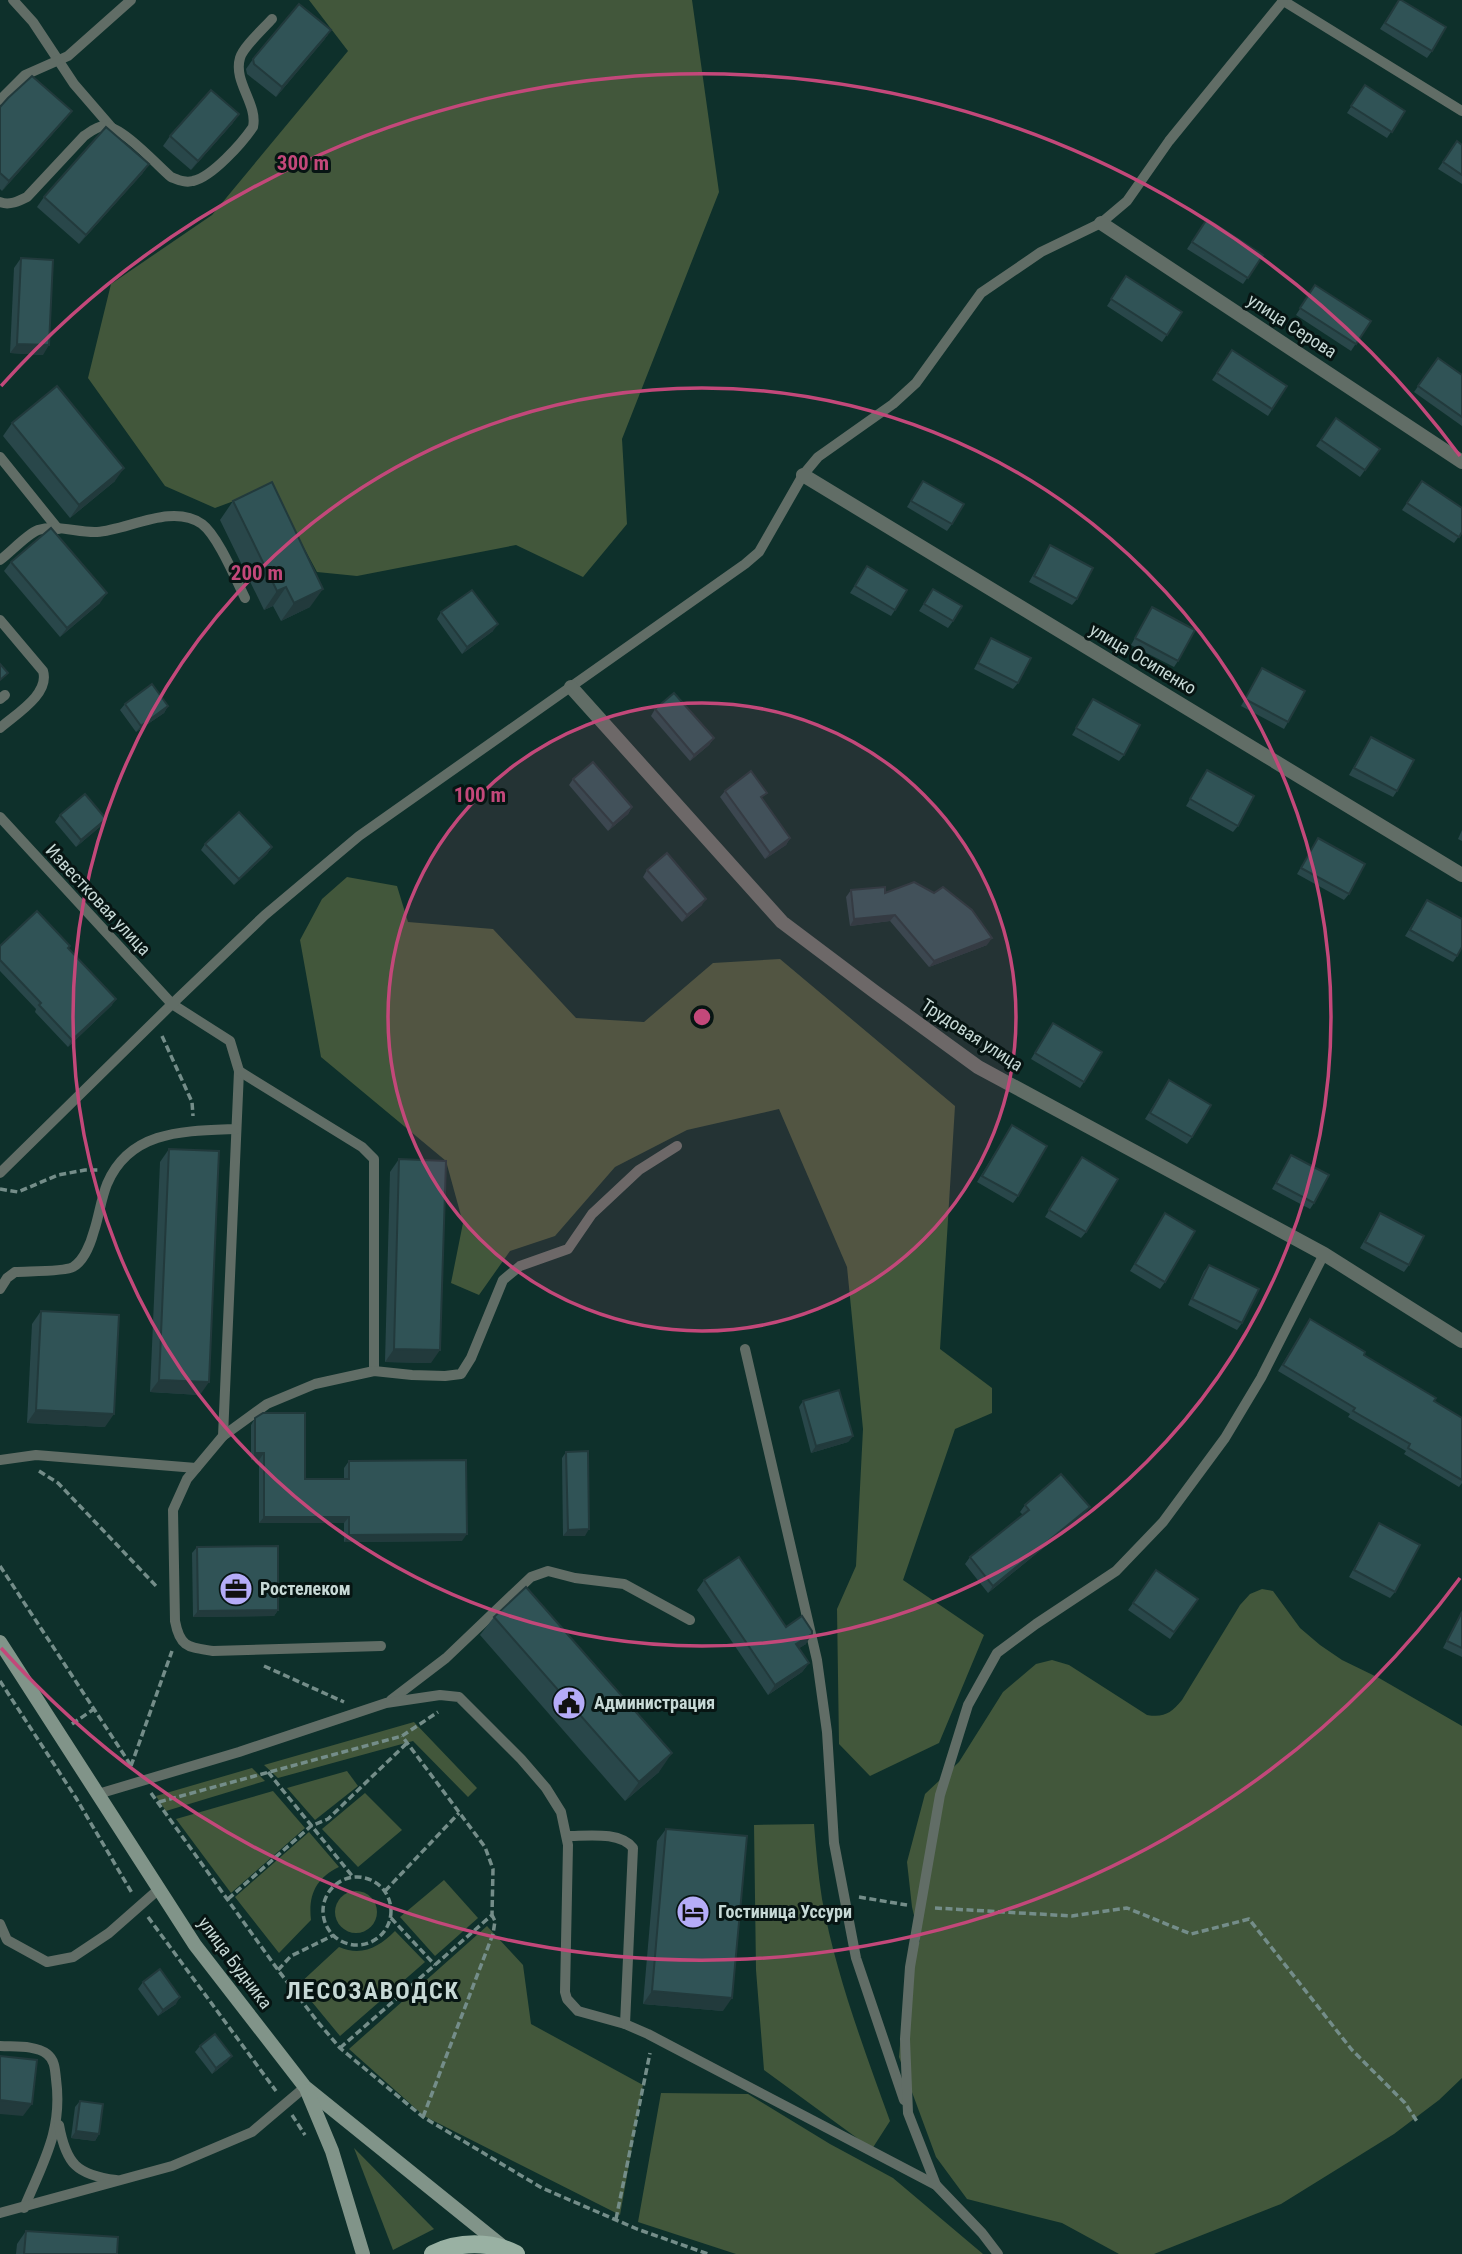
<svg xmlns="http://www.w3.org/2000/svg" width="1462" height="2254" font-family="'Roboto Condensed',sans-serif">
<rect width="100%" height="100%" fill="#0e302b"/>
<g fill="#42573b">
<polygon points="309,0 692,0 719,192 622,439 627,524 583,577 516,545 357,576 317,572 271,487 215,508 165,486 88,378 111,284 212,215 348,51"/>
<polygon points="347,877 397,886 408,922 493,929 576,1018 644,1022 713,963 780,959 955,1106 940,1349 992,1388 992,1413 955,1429 903,1580 984,1635 939,1743 870,1776 839,1744 837,1609 856,1566 863,1429 847,1267 779,1109 687,1130 615,1167 555,1236 510,1251 479,1295 451,1283 463,1223 446,1161 321,1057 300,940 322,899"/>
<path d="M1262 1589 1273 1591 1300 1628 1320 1645 1342 1660 1379 1678 1462 1726V2078L1439 2100 1394 2134 1281 2204 1154 2254H1119L1062 2223 967 2199 936 2157 899 2057 907 1962 920 1941 912 1907 907 1862 925 1794 959 1762 1003 1692 1036 1664 1052 1660 1069 1665 1147 1715C1164 1718 1171 1713 1182 1700L1240 1605 1250 1594Z"/>
<polygon points="414,1722 477,1788 468,1797 413,1741 278,1778 264,1765"/>
<polygon points="252,1768 265,1781 166,1811 156,1796"/>
<polygon points="347,1771 358,1786 315,1820 287,1788"/>
<polygon points="273,1791 305,1828 231,1893 176,1819"/>
<polygon points="365,1793 402,1830 358,1867 322,1829"/>
<path d="M814 1824C816 1849 818 1874 822 1899 836 1975 864 2049 890 2121L872 2149 764 2070 756 1970 754 1825Z"/>
<path d="M309 1832 339 1867C316 1878 308 1895 311 1920L279 1953 235 1897Z"/>
<polygon points="444,1880 478,1918 435,1956 400,1917"/>
<circle cx="356" cy="1912" r="21"/>
<polygon points="487,1926 523,1965 531,2024 643,2085 620,2215 424,2116 349,2049"/>
<path d="M395 1931 425 1962 340 2036 298 1985 339 1947C362 1957 379 1947 395 1931Z"/>
<polygon points="661,2093 748,2094 830,2144 893,2178 983,2254 736,2254 638,2222"/>
<polygon points="354,2148 434,2229 393,2250"/>
</g>
<g fill="none" stroke-linecap="round" stroke-linejoin="round">
<g stroke="#748d89" stroke-width="3.5" stroke-dasharray="7 3.5" stroke-linecap="butt">
<polyline points="162,1036 192,1102 193,1116"/>
<polyline points="0,1189 18,1192 58,1175 85,1170 99,1170"/>
<polyline points="39,1471 58,1483 158,1588"/>
<polyline points="0,1566 132,1767"/>
<polyline points="264,1666 344,1702"/>
<polyline points="0,1681 76,1798 132,1893"/>
<polyline points="72,1724 94,1709"/>
<polyline points="131,1766 172,1651"/>
<polyline points="268,1772 353,1877"/>
<polyline points="151,1793 278,1970 317,2021 340,2048 423,2117 542,2188 637,2229 708,2254"/>
<polyline points="159,1802 402,1736 438,1712"/>
<circle cx="357" cy="1911" r="34"/>
<polyline points="385,1891 459,1813"/>
<polyline points="859,1897 907,1905"/>
<polyline points="228,1899 311,1826 328,1819 407,1743"/>
<polyline points="935,1908 1072,1916 1127,1908 1191,1934 1249,1919 1352,2050 1405,2103 1418,2123"/>
<polyline points="148,1917 276,2091"/>
<polyline points="391,1918 435,1965"/>
<polyline points="278,1970 291,1956 334,1935"/>
<polyline points="340,2048 492,1915 493,1869 485,1847 402,1736"/>
<polyline points="292,2115 305,2135"/>
<polyline points="423,2117 493,1934 495,1921 492,1915"/>
<polyline points="616,2219 650,2053"/>
</g>
<g stroke="#616d66" stroke-width="10">
<polyline points="13,0 33,22 74,84 112,128"/>
<polyline points="1282,0 1462,111"/>
<polyline points="0,100 25,75 68,56 131,0"/>
<path d="M0 202C9 206 19 201 27 197L84 136C90 132 97 126 104 126 122 126 157 165 171 177 179 180 185 183 193 181 212 177 242 143 253 127 258 104 233 82 240 58 243 47 264 28 272 19"/>
<polyline points="0,457 58,529"/>
<path d="M0 560C10 553 27 534 38 530 57 524 78 533 97 532 128 530 172 503 202 524 218 536 236 580 245 598"/>
<path d="M0 620 43 671C50 694 16 714 0 728"/>
<polyline points="0,699 5,695"/>
<path d="M0 817 172 1004 230 1041 239 1071 223 1436 187 1479 173 1510 175 1621C180 1648 189 1647 213 1651L381 1646"/>
<polyline points="239,1071 362,1147 374,1159 374,1371"/>
<polyline points="0,1173 172,1004 265,915 359,836 745,564 759,552 803,475 818,457 893,404 916,383 981,293 1041,252 1101,223 1127,201 1169,141 1283,1"/>
<path d="M0 1289 7 1278 15 1272C27 1271 64 1272 73 1267 84 1261 91 1242 94 1231 99 1216 101 1199 107 1184 130 1130 184 1131 236 1129"/>
<polyline points="745,1349 817,1660 827,1732 834,1843 856,1958 904,2100"/>
<polyline points="223,1436 267,1404 315,1384 374,1371 412,1375 445,1376 461,1374 471,1358 503,1280 520,1266 568,1249 592,1214 639,1170 677,1146"/>
<polyline points="0,1460 36,1455 196,1468"/>
<polyline points="391,1700 446,1658 531,1577 548,1571 575,1578 624,1584 690,1620"/>
<polyline points="98,1794 239,1752 386,1703 440,1695 459,1697 521,1759 546,1788 561,1812 568,1845 565,1992 567,1999 578,2011 625,2024 648,2034 936,2185 982,2233 998,2254"/>
<path d="M567 1836C587 1836 620 1831 633 1848L625 2024"/>
<polyline points="0,1924 7,1940 47,1962 73,1957 109,1933 159,1889"/>
<path d="M0 2046C15 2047 35 2045 47 2054 55 2060 55 2070 56 2079 63 2131 43 2162 24 2208"/>
<path d="M59 2125C66 2164 77 2175 116 2180"/>
<polyline points="936,2185 908,2113 905,2039 910,1967 940,1795 968,1705 997,1653 1036,1624 1116,1571 1163,1522 1225,1438 1261,1378 1324,1254"/>
<polyline points="0,2213 172,2166 252,2132 305,2087"/>
</g>
<g stroke="#616d66" stroke-width="14">
<polyline points="1101,223 1462,462"/>
<polyline points="803,475 1462,875"/>
<polyline points="571,687 782,922 875,992 978,1067 1324,1254 1462,1341"/>
</g>
<g stroke="#819489" stroke-width="14">
<polyline points="0,1642 195,1945 305,2087 502,2246"/>
<polyline points="307,2091 332,2151 363,2254"/>
</g>
<path stroke="#99b1a3" stroke-width="18" d="M433 2254C458 2241 491 2241 516 2254"/>
</g>
<g fill="#29474a">
<polygon points="1399,0 1432,51 1427,58 1380,29"/>
<polygon points="331,30 324,40 276,97 247,74 246,69 253,59"/>
<polygon points="1365,85 1405,111 1387,138 1347,113"/>
<polygon points="0,107 72,111 65,120 2,191 0,189"/>
<polygon points="239,114 232,124 191,170 163,146 170,136"/>
<polygon points="1457,141 1462,145 1462,184 1438,169"/>
<polygon points="149,164 142,174 79,244 37,207 44,197"/>
<polygon points="1207,219 1263,255 1243,284 1187,249"/>
<polygon points="21,258 43,355 10,353 14,268"/>
<polygon points="1126,276 1182,312 1162,342 1107,306"/>
<polygon points="1315,285 1371,321 1351,351 1296,315"/>
<polygon points="1232,350 1287,386 1268,416 1212,380"/>
<polygon points="1438,358 1462,375 1462,426 1414,392"/>
<polygon points="1336,418 1380,449 1360,477 1316,446"/>
<polygon points="12,423 115,481 70,518 3,436"/>
<polygon points="923,481 952,524 947,531 907,507"/>
<polygon points="1422,481 1462,532 1454,543 1402,510"/>
<polygon points="233,501 310,607 281,621 273,606 264,610 220,520"/>
<polygon points="1050,545 1077,599 1072,605 1029,582"/>
<polygon points="11,562 100,603 60,637 4,571"/>
<polygon points="867,566 895,610 891,616 850,593"/>
<polygon points="933,589 953,621 948,628 919,611"/>
<polygon points="1152,607 1178,661 1174,667 1131,645"/>
<polygon points="441,612 493,631 462,654 437,619"/>
<polygon points="991,638 1018,683 1013,689 974,669"/>
<polygon points="1262,668 1288,722 1284,729 1241,706"/>
<polygon points="1093,699 1124,755 1119,761 1072,735"/>
<polygon points="125,704 168,706 164,713 136,732 120,710"/>
<polygon points="655,709 714,738 709,745 690,761 651,716"/>
<polygon points="1371,737 1397,791 1393,797 1349,775"/>
<polygon points="1207,770 1238,826 1233,832 1186,806"/>
<polygon points="573,779 632,807 628,814 608,831 569,785"/>
<polygon points="725,791 790,838 786,845 765,859 720,797"/>
<polygon points="60,815 106,819 102,825 76,847 55,822"/>
<polygon points="1462,830 1462,841 1458,839"/>
<polygon points="1318,838 1349,894 1344,900 1297,874"/>
<polygon points="205,844 272,847 267,854 234,885 201,850"/>
<polygon points="647,870 702,905 682,922 643,877"/>
<polygon points="851,890 885,893 934,893 987,945 929,967 890,921 850,926 846,897"/>
<polygon points="1427,900 1457,956 1453,962 1405,936"/>
<polygon points="0,946 68,949 112,1005 68,1047 35,1012 36,1009 0,971"/>
<polygon points="1053,1023 1084,1082 1080,1088 1031,1059"/>
<polygon points="1169,1080 1192,1137 1187,1144 1145,1119"/>
<polygon points="1012,1125 1018,1196 1013,1203 977,1182"/>
<polygon points="169,1149 200,1395 150,1392 160,1162"/>
<polygon points="1291,1155 1314,1203 1310,1209 1272,1189"/>
<polygon points="399,1159 431,1363 385,1362 390,1172"/>
<polygon points="1077,1164 1086,1232 1081,1238 1045,1217"/>
<polygon points="1165,1213 1165,1282 1160,1289 1130,1271"/>
<polygon points="1380,1213 1409,1265 1404,1272 1360,1248"/>
<polygon points="1209,1265 1242,1323 1237,1330 1188,1305 1204,1271"/>
<polygon points="41,1311 105,1427 27,1423 32,1324"/>
<polygon points="1310,1319 1434,1401 1462,1418 1462,1483 1459,1487 1404,1454 1406,1451 1348,1417 1350,1414 1278,1371"/>
<polygon points="803,1401 853,1436 848,1442 811,1453 799,1407"/>
<polygon points="255,1418 305,1479 344,1479 344,1468 349,1461 462,1541 344,1542 344,1523 259,1523 259,1460 251,1460 251,1425"/>
<polygon points="566,1452 585,1536 563,1536 562,1458"/>
<polygon points="1025,1505 1085,1514 988,1593 965,1564 970,1557 1023,1515 1020,1512"/>
<polygon points="1379,1523 1395,1592 1390,1598 1349,1577"/>
<polygon points="197,1547 278,1610 274,1616 193,1617 192,1553"/>
<polygon points="1156,1570 1198,1599 1170,1639 1128,1610"/>
<polygon points="704,1580 786,1627 806,1644 799,1648 809,1663 802,1672 768,1695 697,1590"/>
<polygon points="1462,1611 1462,1657 1443,1648"/>
<polygon points="494,1617 659,1772 625,1801 480,1635"/>
<polygon points="666,1829 723,2011 643,2004 657,1841"/>
<polygon points="143,1982 176,2004 158,2016 138,1989"/>
<polygon points="200,2046 232,2056 227,2062 212,2074 195,2052"/>
<polygon points="80,2101 99,2134 95,2141 71,2138 75,2107"/>
<polygon points="26,2231 117,2254 16,2254 17,2244"/>
</g>
<g fill="#223a3c">
<polygon points="331,30 324,40 276,97 282,87"/>
<polygon points="72,111 65,120 2,191 9,181"/>
<polygon points="239,114 232,124 191,170 198,161"/>
<polygon points="149,164 142,174 79,244 86,235"/>
<polygon points="17,344 49,345 43,355 10,353"/>
<polygon points="124,468 115,481 70,518 79,505"/>
<polygon points="286,587 273,606 264,610 277,591"/>
<polygon points="323,589 310,607 281,621 294,603"/>
<polygon points="107,593 100,603 60,637 67,628"/>
<polygon points="498,624 493,631 462,654 467,647"/>
<polygon points="168,706 164,713 136,732 141,726"/>
<polygon points="714,738 709,745 690,761 694,755"/>
<polygon points="632,807 628,814 608,831 613,824"/>
<polygon points="106,819 102,825 76,847 81,840"/>
<polygon points="790,838 786,845 765,859 770,853"/>
<polygon points="272,847 267,854 234,885 239,879"/>
<polygon points="706,899 702,905 682,922 687,915"/>
<polygon points="895,915 890,921 850,926 854,919"/>
<polygon points="992,938 987,945 929,967 934,961"/>
<polygon points="116,999 112,1005 68,1047 72,1040"/>
<polygon points="394,1349 440,1350 431,1363 385,1362"/>
<polygon points="159,1380 209,1382 200,1395 150,1392"/>
<polygon points="36,1410 114,1414 105,1427 27,1423"/>
<polygon points="853,1436 848,1442 811,1453 816,1446"/>
<polygon points="255,1453 264,1453 259,1460 251,1460"/>
<polygon points="1090,1507 1085,1514 988,1593 993,1586"/>
<polygon points="264,1517 349,1517 344,1523 259,1523"/>
<polygon points="589,1529 585,1536 563,1536 568,1530"/>
<polygon points="467,1534 462,1541 344,1542 349,1535"/>
<polygon points="278,1610 274,1616 193,1617 198,1611"/>
<polygon points="812,1634 806,1644 790,1654 796,1644"/>
<polygon points="809,1663 802,1672 768,1695 775,1685"/>
<polygon points="672,1753 659,1772 625,1801 639,1782"/>
<polygon points="652,1991 732,1998 723,2011 643,2004"/>
<polygon points="180,1997 176,2004 158,2016 163,2010"/>
<polygon points="232,2056 227,2062 212,2074 216,2068"/>
<polygon points="0,2100 32,2104 23,2116 0,2114"/>
<polygon points="76,2131 99,2134 95,2141 71,2138"/>
</g>
<g fill="#305356" stroke="#223a3c" stroke-width="2">
<polygon points="1399,0 1401,0 1446,27 1432,51 1385,23"/>
<polygon points="299,4 331,30 282,87 254,64 253,59"/>
<polygon points="32,76 72,111 9,181 0,173 0,107 8,98"/>
<polygon points="1365,85 1405,111 1392,132 1351,106"/>
<polygon points="211,90 239,114 198,161 170,136"/>
<polygon points="106,127 149,164 86,235 44,197"/>
<polygon points="1457,141 1462,145 1462,175 1443,162"/>
<polygon points="1207,219 1263,255 1248,278 1192,242"/>
<polygon points="21,258 53,260 49,345 17,344"/>
<polygon points="1126,276 1182,312 1167,335 1111,299"/>
<polygon points="1315,285 1371,321 1356,344 1300,308"/>
<polygon points="1232,350 1287,386 1272,409 1217,373"/>
<polygon points="1438,358 1462,375 1462,417 1418,386"/>
<polygon points="57,386 124,468 79,505 12,423"/>
<polygon points="1336,418 1380,449 1365,470 1321,440"/>
<polygon points="923,481 964,504 952,524 911,501"/>
<polygon points="1422,481 1462,508 1462,532 1459,537 1407,503"/>
<polygon points="272,482 323,589 294,603 286,587 277,591 233,501"/>
<polygon points="51,528 107,593 67,628 11,562"/>
<polygon points="1050,545 1093,568 1077,599 1034,576"/>
<polygon points="867,566 907,590 895,610 855,586"/>
<polygon points="933,589 962,606 953,621 924,604"/>
<polygon points="472,590 498,624 467,647 441,612"/>
<polygon points="1152,607 1195,630 1178,661 1135,638"/>
<polygon points="991,638 1031,658 1018,683 978,663"/>
<polygon points="0,664 8,673 0,680"/>
<polygon points="1262,668 1305,691 1288,722 1245,699"/>
<polygon points="152,684 168,706 141,726 125,704"/>
<polygon points="674,693 714,738 694,755 655,709"/>
<polygon points="1093,699 1140,725 1124,755 1076,728"/>
<polygon points="1371,737 1414,760 1397,791 1354,768"/>
<polygon points="593,762 632,807 613,824 573,779"/>
<polygon points="1207,770 1254,796 1238,826 1190,799"/>
<polygon points="751,771 767,793 761,797 790,838 770,853 725,791"/>
<polygon points="85,794 106,819 81,840 60,815"/>
<polygon points="239,812 272,847 239,879 205,844"/>
<polygon points="1318,838 1365,864 1349,894 1301,868"/>
<polygon points="667,853 706,899 687,915 647,870"/>
<polygon points="914,882 934,893 943,887 972,910 992,938 934,961 895,915 854,919 851,890 885,887 885,893"/>
<polygon points="1427,900 1462,919 1462,947 1457,956 1410,930"/>
<polygon points="37,911 70,946 68,948 116,999 72,1040 39,1005 41,1003 0,960 0,946"/>
<polygon points="1053,1023 1102,1052 1084,1082 1035,1053"/>
<polygon points="1169,1080 1211,1105 1192,1137 1150,1113"/>
<polygon points="1012,1125 1047,1146 1018,1196 982,1176"/>
<polygon points="169,1149 219,1151 209,1382 159,1380"/>
<polygon points="1291,1155 1329,1175 1314,1203 1276,1183"/>
<polygon points="1082,1157 1118,1179 1086,1232 1049,1210"/>
<polygon points="399,1159 446,1161 440,1350 394,1349"/>
<polygon points="1165,1213 1195,1231 1165,1282 1135,1264"/>
<polygon points="1380,1213 1424,1236 1409,1265 1365,1242"/>
<polygon points="1209,1265 1259,1289 1242,1323 1192,1299"/>
<polygon points="41,1311 119,1315 114,1414 36,1410"/>
<polygon points="1310,1319 1365,1352 1364,1355 1436,1398 1434,1401 1462,1418 1462,1480 1408,1448 1410,1444 1353,1411 1355,1408 1283,1365"/>
<polygon points="839,1390 853,1436 816,1446 803,1401"/>
<polygon points="263,1413 305,1413 305,1479 349,1479 349,1461 466,1460 467,1534 349,1535 349,1517 264,1517 264,1453 255,1453 255,1418"/>
<polygon points="588,1451 589,1529 568,1530 566,1452"/>
<polygon points="1061,1474 1090,1507 993,1586 970,1557 1029,1510 1025,1505"/>
<polygon points="1379,1523 1420,1545 1395,1592 1354,1570"/>
<polygon points="278,1546 278,1610 198,1611 197,1547"/>
<polygon points="739,1557 786,1627 802,1616 812,1631 812,1634 796,1644 809,1663 775,1685 704,1580"/>
<polygon points="1156,1570 1198,1599 1174,1632 1133,1603"/>
<polygon points="526,1587 672,1753 639,1782 494,1617"/>
<polygon points="1462,1612 1462,1648 1447,1641"/>
<polygon points="666,1829 747,1836 732,1998 652,1991"/>
<polygon points="160,1969 180,1997 163,2010 143,1982"/>
<polygon points="215,2034 232,2056 216,2068 200,2046"/>
<polygon points="0,2056 37,2060 32,2104 0,2100"/>
<polygon points="80,2101 103,2104 99,2134 76,2131"/>
<polygon points="26,2231 118,2237 117,2254 24,2254"/>
</g>
<circle cx="702" cy="1017" r="314" fill="#c3487a" fill-opacity=".12"/>
<g fill="none" stroke="#c3487a" stroke-width="3.5">
<circle cx="702" cy="1017" r="314"/>
<circle cx="702" cy="1017" r="629"/>
<path d="M1460 1578A943 943 0 0 1 1 1648M1 386A943 943 0 0 1 1460 456"/>
</g>
<defs>
<symbol id="office-disc" viewBox="-11 -11 22 22"><circle r="9.5" fill="#b5acf8" stroke="#071513"/><path d="M-6-3h4V-5.5h4V-3h4V5H-6ZM-1-4.5V-3h2v-1.5ZM-6 0V1H6V0Z" fill="#111"/></symbol>
<symbol id="civic-disc" viewBox="-11 -11 22 22"><circle r="9.5" fill="#b5acf8" stroke="#071513"/><path d="M-.6-6.5H3V-4.5H.6V-3L4-1V1h2V6H-6V1h2V-1L-.6-3ZM-1.2 2.5V6h2.4V2.5Z" fill="#111"/></symbol>
<symbol id="hotel-disc" viewBox="-11 -11 22 22"><circle r="9.5" fill="#b5acf8" stroke="#071513"/><path d="M-6-4.5h1.5V1H6V5H4.5V3h-9V5H-6ZM-4 0a1.8 1.8 0 1 1 3.6 0ZM.5 0V-2.5h3Q6-2.5 6 0Z" fill="#111"/></symbol>
</defs>
<g fill-rule="evenodd">
<use href="#office-disc" x="217" y="1570" width="38" height="38"/>
<use href="#civic-disc" x="550" y="1684" width="38" height="38"/>
<use href="#hotel-disc" x="674" y="1893" width="38" height="38"/>
</g>
<g text-anchor="middle" stroke-width="6" stroke-linejoin="round" paint-order="stroke">
<g font-size="18" fill="#c7d9d6" stroke="#071513">
<text transform="translate(1292 326) rotate(33)" y="6">улица Серова</text>
<text transform="translate(1143 659) rotate(31)" y="6">улица Осипенко</text>
<text transform="translate(98 900) rotate(47)" y="6">Известковая улица</text>
<text transform="translate(972 1035) rotate(33)" y="6">Трудовая улица</text>
<text transform="translate(235 1963) rotate(53)" y="6">улица Будника</text>
</g>
<g font-size="18" font-weight="bold" fill="#c7d9d6" stroke="#071513" text-anchor="start">
<text x="260" y="1595">Ростелеком</text>
<text x="594" y="1709">Администрация</text>
<text x="718" y="1918">Гостиница Уссури</text>
</g>
<g font-size="24" font-weight="bold" letter-spacing="2" fill="#c7d9d6" stroke="#071513">
<text x="373" y="1999">ЛЕСОЗАВОДСК</text>
</g>
</g>
<circle cx="702" cy="1017" r="10" fill="#c3487a" stroke="#071513" stroke-width="3.5"/>
<g font-size="21" text-anchor="middle" font-weight="bold" fill="#c3487a" stroke="#071513" stroke-width="6" stroke-linejoin="round" paint-order="stroke">
<text x="303" y="170">300 m</text>
<text x="257" y="580">200 m</text>
<text x="480" y="802">100 m</text>
</g>
</svg>
